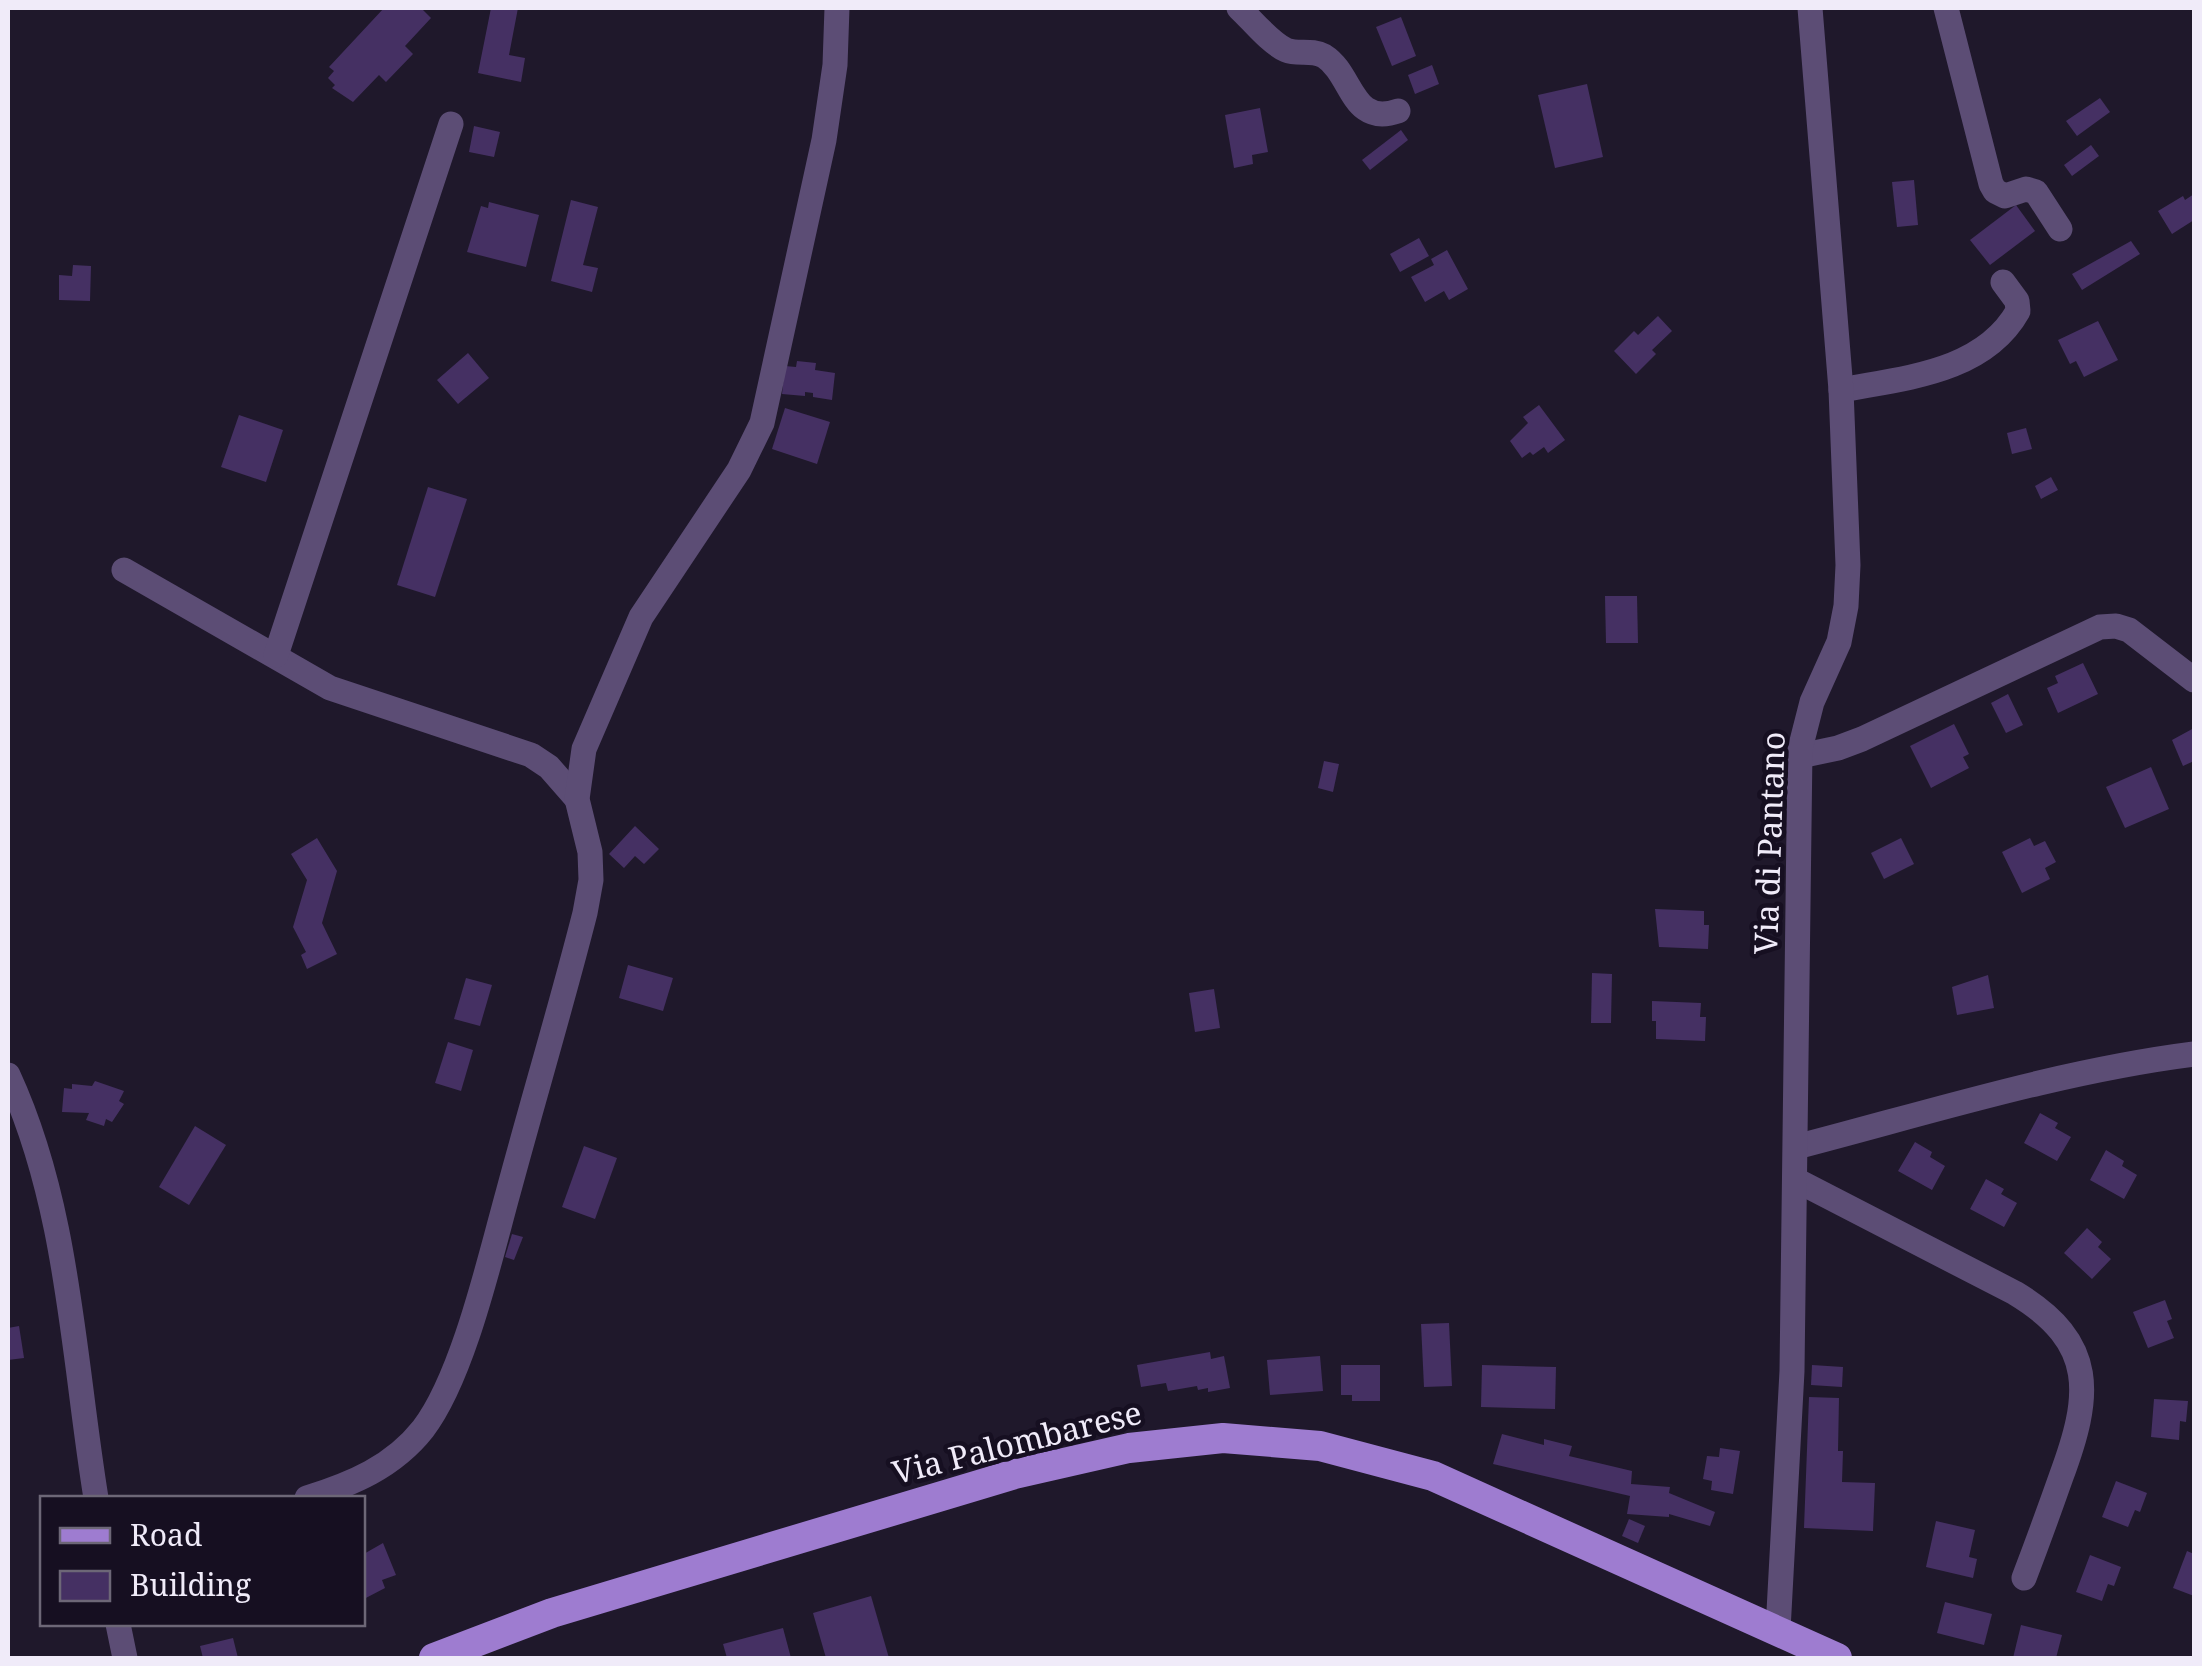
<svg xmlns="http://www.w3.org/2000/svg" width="2202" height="1666" font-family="'Noto Serif',serif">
<rect width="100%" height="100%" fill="#1f182b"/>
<g fill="#453063">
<polygon points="384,8 426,8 423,10 431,18 405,46 413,54 386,82 379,75 353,102 332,88 335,85 328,78 334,71 329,67"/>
<polygon points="491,8 518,8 509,55 525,58 521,82 478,73"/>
<polygon points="1401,17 1416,56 1392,66 1376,27"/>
<polygon points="1432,65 1439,84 1415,94 1408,75"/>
<polygon points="1587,84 1603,157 1555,168 1538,95"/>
<polygon points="2100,98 2110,112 2077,136 2066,121"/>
<polygon points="1260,108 1268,152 1252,155 1253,164 1234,168 1225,115"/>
<polygon points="474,126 500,132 494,157 469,152"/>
<polygon points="1401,130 1408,140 1370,170 1362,160"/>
<polygon points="2091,145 2099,156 2072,176 2064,165"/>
<polygon points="1914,180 1918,225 1897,227 1892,182"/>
<polygon points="2194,194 2194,220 2172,234 2158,211 2183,196 2185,200"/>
<polygon points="571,200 598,207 583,265 598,268 592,292 551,281"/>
<polygon points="489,202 539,215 526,267 467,252 481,206 488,208"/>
<polygon points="2016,205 2035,231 1990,265 1970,240"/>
<polygon points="1419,238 1429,256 1400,272 1390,254"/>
<polygon points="2131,241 2140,254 2082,290 2072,274"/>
<polygon points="1447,250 1468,289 1449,300 1444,291 1425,302 1411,277 1434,265 1431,259"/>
<polygon points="73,265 91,266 90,301 59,300 59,275 72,276"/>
<polygon points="1658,316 1672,331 1652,350 1656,354 1636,374 1614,351 1634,331 1638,335"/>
<polygon points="2098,321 2118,360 2084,377 2076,361 2070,364 2058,340"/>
<polygon points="468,353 489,378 458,404 437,380"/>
<polygon points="797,361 816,363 815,370 835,373 832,400 813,397 813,393 805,392 805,396 782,394 785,366 796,367"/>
<polygon points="1539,405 1565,440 1548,453 1544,447 1533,455 1530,452 1522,458 1510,441 1528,423 1523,417"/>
<polygon points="785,408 830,422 817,464 772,449"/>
<polygon points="239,415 283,430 266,482 221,467"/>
<polygon points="2026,428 2032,449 2012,454 2007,433"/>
<polygon points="2051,477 2058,490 2041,499 2035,486"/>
<polygon points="428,487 467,499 435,597 397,585"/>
<polygon points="1605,596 1637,596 1638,643 1606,643"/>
<polygon points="2083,663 2098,694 2058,713 2047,688 2058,683 2055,676"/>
<polygon points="2008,694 2023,725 2006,733 1991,703"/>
<polygon points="1954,724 1969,754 1963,757 1969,768 1931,788 1910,746"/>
<polygon points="2194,728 2194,761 2183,766 2172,740"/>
<polygon points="1324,761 1339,764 1333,792 1318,788"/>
<polygon points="2151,767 2169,809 2125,828 2106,787"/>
<polygon points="635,826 659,849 644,864 635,856 624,868 609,854"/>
<polygon points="317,838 337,871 322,923 337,954 307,969 301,955 306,952 293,927 307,880 291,854"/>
<polygon points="1901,838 1914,864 1884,879 1871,853"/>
<polygon points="2030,838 2034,846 2045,841 2056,862 2045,868 2050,879 2022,893 2002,852"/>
<polygon points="1655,909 1704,911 1704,925 1709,925 1708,949 1659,947"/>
<polygon points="628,965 673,978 663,1011 619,998"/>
<polygon points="1592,973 1612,974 1611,1023 1591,1023"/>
<polygon points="1988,975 1994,1008 1957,1015 1952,987"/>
<polygon points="466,978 492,985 480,1026 454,1019"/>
<polygon points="1214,989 1220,1028 1195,1032 1189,993"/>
<polygon points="1652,1001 1701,1003 1700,1017 1706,1017 1705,1041 1656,1039 1656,1021 1652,1021"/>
<polygon points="448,1042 473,1050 461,1091 435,1083"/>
<polygon points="95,1081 124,1091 119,1101 124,1104 112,1122 106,1119 104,1126 86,1120 89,1113 62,1112 64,1088 72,1089 72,1084 92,1086"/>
<polygon points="2040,1113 2058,1123 2055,1128 2071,1137 2057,1161 2024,1143"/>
<polygon points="195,1126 226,1145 189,1205 159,1187"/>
<polygon points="1915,1142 1932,1152 1930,1157 1945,1166 1932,1190 1898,1171"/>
<polygon points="584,1146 617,1158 595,1219 562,1207"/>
<polygon points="2106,1150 2124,1161 2122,1166 2137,1175 2124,1199 2090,1180"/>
<polygon points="1986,1179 2004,1189 2001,1194 2017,1203 2004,1227 1970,1209"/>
<polygon points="2087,1228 2102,1242 2098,1247 2111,1259 2092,1279 2064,1253"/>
<polygon points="512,1234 523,1237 514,1260 505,1257"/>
<polygon points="2165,1300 2172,1319 2167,1321 2174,1338 2148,1348 2133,1312"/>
<polygon points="1449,1323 1452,1386 1424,1387 1421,1324"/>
<polygon points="19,1326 24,1358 8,1360 8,1328"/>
<polygon points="1210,1352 1211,1359 1224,1356 1230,1388 1208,1392 1208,1388 1198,1390 1197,1386 1168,1391 1166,1383 1141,1387 1137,1365"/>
<polygon points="1320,1356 1323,1391 1270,1395 1267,1360"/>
<polygon points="1341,1365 1380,1365 1380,1401 1352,1401 1352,1395 1341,1395"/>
<polygon points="1482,1365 1556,1367 1555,1409 1481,1407"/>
<polygon points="1812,1365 1843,1367 1842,1387 1811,1385"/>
<polygon points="1809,1397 1839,1398 1838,1451 1843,1451 1842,1482 1875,1483 1873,1531 1804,1528"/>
<polygon points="2154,1399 2188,1401 2186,1422 2180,1421 2179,1440 2151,1437"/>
<polygon points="1502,1434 1544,1445 1544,1439 1572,1446 1569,1456 1632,1471 1631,1484 1670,1487 1669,1493 1715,1512 1710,1526 1669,1514 1669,1517 1627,1514 1630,1496 1493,1464"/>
<polygon points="1720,1448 1740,1451 1733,1494 1711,1490 1712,1481 1703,1479 1707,1456 1719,1457"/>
<polygon points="2116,1481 2147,1493 2140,1512 2135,1510 2128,1527 2102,1517"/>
<polygon points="1629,1519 1645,1526 1638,1543 1622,1536"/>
<polygon points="1936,1521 1975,1530 1969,1557 1977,1559 1973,1578 1926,1567"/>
<polygon points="383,1543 396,1575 382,1580 385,1588 362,1600 362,1555"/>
<polygon points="2187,1551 2194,1554 2194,1596 2173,1588"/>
<polygon points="2090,1555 2121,1567 2114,1586 2108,1584 2102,1601 2076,1592"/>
<polygon points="871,1596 889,1658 826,1658 813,1613"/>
<polygon points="1945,1602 1992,1614 1984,1645 1937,1633"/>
<polygon points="2021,1625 2062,1635 2056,1658 2013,1658"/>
<polygon points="783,1628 791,1658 727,1658 723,1644"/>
<polygon points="233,1638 238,1658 203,1658 200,1646"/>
</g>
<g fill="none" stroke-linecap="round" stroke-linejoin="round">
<g stroke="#5c4d75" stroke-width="25">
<path d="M1239 8C1252 20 1269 42 1286 50 1298 55 1311 49 1324 56 1353 74 1351 127 1398 111"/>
<polyline points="1946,8 1991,184 1995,191 2005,196 2026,189 2036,192 2060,229"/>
<path d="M1841 390C1903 378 1983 373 2018 311L2017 301 2003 282"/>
<polyline points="124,570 330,688 531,755 549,767 577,799"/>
<polyline points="276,655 451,124"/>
<polyline points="1800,756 1838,748 1862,739 2100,627 2116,626 2129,630 2194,680"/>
<path d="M8 1075C69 1207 73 1357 96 1498"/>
<path d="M1796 1147C1927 1113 2060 1071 2194 1054"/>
<path d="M1796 1180 2015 1293C2098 1343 2091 1396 2061 1477 2049 1511 2037 1544 2024 1578"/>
<path d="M307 1498C352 1484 393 1467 423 1429 463 1377 490 1258 508 1193 533 1100 561 1007 585 913L591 880 590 852 577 799 584 749 641 617 739 470 762 423 824 140 835 65 837 8"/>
<polyline points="118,1624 125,1658"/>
<polyline points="1778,1630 1792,1371 1800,749 1812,702 1839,642 1846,606 1848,565 1841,390 1810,8"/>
</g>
<polyline stroke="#9e7cd0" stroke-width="30" points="434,1658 552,1613 1015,1474 1129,1448 1223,1438 1320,1446 1433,1476 1837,1658"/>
</g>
<g text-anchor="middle" stroke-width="9" stroke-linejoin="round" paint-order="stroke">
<g font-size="32" fill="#f0ebf9" stroke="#160f21">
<text transform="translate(1770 843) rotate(-88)" y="11">Via di Pantano</text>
<text transform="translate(1017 1443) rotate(-14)" y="11">Via Palombarese</text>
</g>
</g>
<rect width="2202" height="1666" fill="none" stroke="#f0ebf9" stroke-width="20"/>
<rect x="40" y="1496" width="325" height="130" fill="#160f21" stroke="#6d6777" stroke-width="2.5"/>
<rect x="60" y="1528" width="50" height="15" fill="#9e7cd0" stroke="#6d6777" stroke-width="2.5"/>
<text x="130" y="1546" font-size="30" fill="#f0ebf9">Road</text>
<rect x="60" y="1571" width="50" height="30" fill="#453063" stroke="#6d6777" stroke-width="2.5"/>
<text x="130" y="1596" font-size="30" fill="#f0ebf9">Building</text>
</svg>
